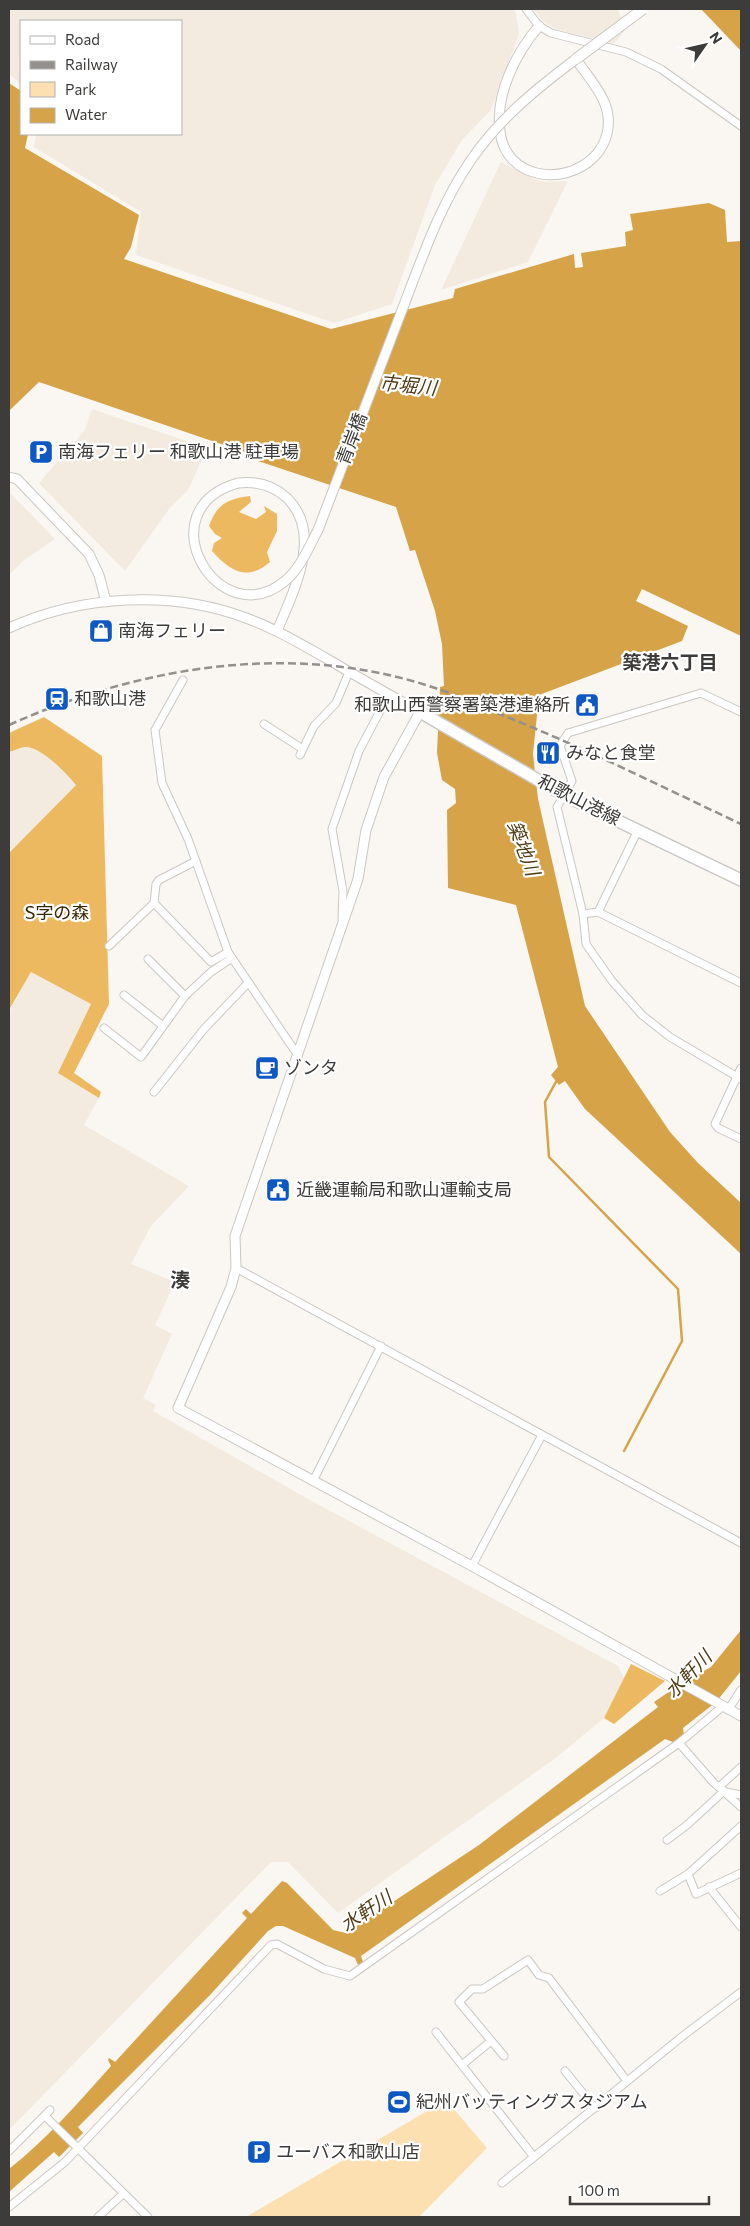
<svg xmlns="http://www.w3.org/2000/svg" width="750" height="2226" font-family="Commissioner,'Noto Sans JP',sans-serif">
<rect width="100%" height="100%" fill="#faf6f1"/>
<g fill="#f3ebe0">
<polygon points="9,9 513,9 516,13 519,34 491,110 462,140 435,185 392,304 334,323 136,255 141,212 34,147 36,134 181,134 181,21 21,21 21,84 9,74"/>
<polygon points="533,9 618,9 625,30 614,44 556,29 543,21"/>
<polygon points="501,162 534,179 545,182 568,181 528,262 441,290"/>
<polygon points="92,409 207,448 188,490 169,509 125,571 39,483 85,430"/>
<polygon points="9,492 55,539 23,561 9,575"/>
<polygon points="23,747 30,747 57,761 76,784 9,853 9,753"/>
<polygon points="31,972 91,1004 59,1073 99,1098 84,1125 189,1186 151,1226 131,1264 175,1282 155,1325 172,1334 143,1398 156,1405 153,1411 310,1500 618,1666 624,1678 604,1718 557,1757 338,1913 288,1862 271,1862 9,2130 9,1012"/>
</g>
<polygon fill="#fde0b1" points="446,2100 487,2148 419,2217 246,2217"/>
<g fill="#edb960">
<path d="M250 496 251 502 239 512 256 519 266 512 264 506 277 514V531L267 552 270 562C247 582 230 571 212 551L214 543 222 538 215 534 209 526C217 504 227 499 250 496Z"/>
<path d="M44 717 102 756 109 1004 74 1073 101 1092 99 1098 58 1073 91 1004 31 972 9 1010V853L76 785C66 773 40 745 24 747 19 748 14 751 9 752V733Z"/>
<polygon points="631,1664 665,1681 614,1724 604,1718"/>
</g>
<g fill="#d6a348">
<polygon points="701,9 741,9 741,51"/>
<polygon points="9,83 21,91 21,134 28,134 25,148 139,215 131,247 124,259 331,329 453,298 455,289 574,254 575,268 583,267 581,253 626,246 625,232 633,230 630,214 709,203 725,210 727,242 741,241 741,636 642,589 636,601 688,626 682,641 539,695 533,754 538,799 585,1006 670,1132 698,1163 741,1203 741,1254 585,1109 565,1081 559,1085 551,1075 558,1067 516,905 448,888 447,810 456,803 455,789 442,780 437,753 440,687 444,686 442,644 435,611 415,550 410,551 396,507 258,461 259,457 39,382 9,411"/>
<path d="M741 1630V1671L716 1702 683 1728 684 1735 673 1742 665 1739 361 1956 363 1962 358 1965 355 1958 283 1926H276L268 1931 210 1995 78 2127 83 2133 59 2157 54 2152 9 2192V2169C47 2139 79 2102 111 2066L108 2060 109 2058 115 2062 247 1918 242 1913 246 1909 251 1914 282 1881 287 1883 333 1930 346 1933 479 1845 658 1707 654 1702 682 1683 711 1667Z"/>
</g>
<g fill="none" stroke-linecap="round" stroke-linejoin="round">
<polyline stroke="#d6a348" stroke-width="2.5" points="558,1078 545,1102 549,1157 678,1289 682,1341 624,1451"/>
<defs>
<g id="minor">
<polyline points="526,9 539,26 551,33 626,52 661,69 741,126"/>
<polyline points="183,680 155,730 162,783 188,839 228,952 297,1054"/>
<polyline points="741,712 701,693 568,733 560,746 572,781 557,807 583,914 586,944 612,981 642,1015 670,1037 741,1079"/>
<polyline points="264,724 301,748"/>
<polyline points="300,755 314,726 336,703 349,672"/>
<polyline points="154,903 211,962 228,952"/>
<polyline points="598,912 741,983"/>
<polyline points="583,914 598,912 638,830"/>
<polyline points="342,919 343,891 332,829 359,751 389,694"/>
<polyline points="109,946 154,903 156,884 159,880 196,861"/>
<polyline points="148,959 185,996"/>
<polyline points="124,995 163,1026"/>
<polyline points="104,1028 141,1057 185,996 211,972 232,958"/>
<polyline points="741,1068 715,1124 718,1128 741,1139"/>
<polyline points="154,1092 204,1029 248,983"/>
<polyline points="236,1268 741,1543"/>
<polyline points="313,1481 381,1346"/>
<polyline points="472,1566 542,1435"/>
<polyline points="728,1710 741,1690"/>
<polyline points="679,1743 713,1782 741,1807"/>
<polyline points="719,1787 741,1767"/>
<polyline points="726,1792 741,1795"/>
<polyline points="667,1840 687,1825 724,1791"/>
<polyline points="688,1874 696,1894 741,1873"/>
<polyline points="709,1887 741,1927"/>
<polyline points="660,1891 688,1874 741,1826"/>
<polyline points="436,2032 534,2157"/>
<polyline points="504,2056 459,2002 472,1989 483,1989 528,1960 539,1975 549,1978 627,2081"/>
<polyline points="462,2065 491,2041"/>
<polyline points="565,2071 595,2108"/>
<polyline points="45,2116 148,2217"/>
<polyline points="9,2151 50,2110"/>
<polyline points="502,2183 684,2035 741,1992"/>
<polyline points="9,2207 65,2162 271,1945 277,1944 324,1969 350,1976 679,1743 722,1707"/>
<polyline points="98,2217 123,2194"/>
</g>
<g id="tertiary">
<path d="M539 26C516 53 495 94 500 131 505 179 564 187 594 157 608 143 612 122 605 104 599 88 585 73 576 59"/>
<polyline points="9,477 17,479 89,554 99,575 106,602"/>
<path d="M238 483C256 481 273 485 287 498 324 534 293 592 277 631"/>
<path d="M9 628C81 595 172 590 246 618 274 628 299 643 324 657 356 676 388 694 420 712L384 777 366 830 358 879 235 1236 236 1268 231 1287 178 1408 472 1566 741 1716"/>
</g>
<polyline id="primary" points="420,712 564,795 741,880"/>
</defs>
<use href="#minor" stroke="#cbc7c2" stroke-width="9"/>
<use href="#tertiary" stroke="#cbc7c2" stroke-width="11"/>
<use href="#primary" stroke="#cbc7c2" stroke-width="14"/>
<use href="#minor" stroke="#fff" stroke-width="7"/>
<use href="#tertiary" stroke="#fff" stroke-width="9"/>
<use href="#primary" stroke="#fff" stroke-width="11"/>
<path stroke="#93908d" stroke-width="2.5" stroke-dasharray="8 4" stroke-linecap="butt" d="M9 725C140 666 294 641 432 687 454 694 476 704 497 713 581 746 660 786 741 824"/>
<defs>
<path id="tertiary-bridge" d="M238 483C144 510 219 636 285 581 300 569 309 547 318 530 345 460 372 389 399 318 420 264 438 208 471 160 499 119 536 89 576 59"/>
<polyline id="secondary-bridge" points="576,59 643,9"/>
</defs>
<use href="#tertiary-bridge" stroke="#cbc7c2" stroke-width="11" stroke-linecap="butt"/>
<use href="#secondary-bridge" stroke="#cbc7c2" stroke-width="12" stroke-linecap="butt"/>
<use href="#tertiary-bridge" stroke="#fff" stroke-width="9"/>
<use href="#secondary-bridge" stroke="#fff" stroke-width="10"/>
</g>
<defs>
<symbol id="parking-square" viewBox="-11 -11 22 22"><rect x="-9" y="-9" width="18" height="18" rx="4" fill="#0e58c3" stroke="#fff"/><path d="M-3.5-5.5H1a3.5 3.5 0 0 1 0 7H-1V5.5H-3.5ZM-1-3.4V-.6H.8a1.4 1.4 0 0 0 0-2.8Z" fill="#fff"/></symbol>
<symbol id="shop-square" viewBox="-11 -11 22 22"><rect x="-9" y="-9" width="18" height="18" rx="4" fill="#0e58c3" stroke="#fff"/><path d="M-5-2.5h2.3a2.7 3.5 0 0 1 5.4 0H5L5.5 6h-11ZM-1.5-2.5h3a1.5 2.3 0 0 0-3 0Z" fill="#fff"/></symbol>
<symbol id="station-square" viewBox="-11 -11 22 22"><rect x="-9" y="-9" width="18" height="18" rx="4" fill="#0e58c3" stroke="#fff"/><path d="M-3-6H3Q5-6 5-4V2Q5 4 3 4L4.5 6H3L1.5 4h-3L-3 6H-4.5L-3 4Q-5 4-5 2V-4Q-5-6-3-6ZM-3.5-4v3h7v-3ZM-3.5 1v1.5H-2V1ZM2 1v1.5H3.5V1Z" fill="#fff"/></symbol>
<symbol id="civic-square" viewBox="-11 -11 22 22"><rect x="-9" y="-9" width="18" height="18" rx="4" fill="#0e58c3" stroke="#fff"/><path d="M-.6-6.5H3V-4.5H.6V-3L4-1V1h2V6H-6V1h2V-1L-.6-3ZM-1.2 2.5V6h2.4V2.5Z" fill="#fff"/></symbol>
<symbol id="restaurant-square" viewBox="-11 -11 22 22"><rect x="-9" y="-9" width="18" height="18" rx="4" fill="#0e58c3" stroke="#fff"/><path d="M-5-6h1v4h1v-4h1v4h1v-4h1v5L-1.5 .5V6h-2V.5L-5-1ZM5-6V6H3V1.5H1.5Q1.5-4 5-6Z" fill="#fff"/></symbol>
<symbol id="cafe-square" viewBox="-11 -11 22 22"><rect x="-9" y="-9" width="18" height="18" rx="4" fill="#0e58c3" stroke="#fff"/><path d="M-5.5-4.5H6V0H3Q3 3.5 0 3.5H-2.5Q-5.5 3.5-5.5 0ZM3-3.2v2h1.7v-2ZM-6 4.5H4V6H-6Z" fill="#fff"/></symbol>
<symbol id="stadium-square" viewBox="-11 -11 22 22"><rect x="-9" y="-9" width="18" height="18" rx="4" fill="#0e58c3" stroke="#fff"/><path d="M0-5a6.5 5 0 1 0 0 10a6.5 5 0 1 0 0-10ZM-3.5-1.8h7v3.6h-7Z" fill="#fff"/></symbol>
</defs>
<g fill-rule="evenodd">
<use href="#parking-square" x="27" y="438" width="28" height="28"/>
<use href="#shop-square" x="87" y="617" width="28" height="28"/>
<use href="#station-square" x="43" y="685" width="28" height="28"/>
<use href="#civic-square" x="573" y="691" width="28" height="28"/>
<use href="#restaurant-square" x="534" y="739" width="28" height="28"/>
<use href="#cafe-square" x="253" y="1054" width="28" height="28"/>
<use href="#civic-square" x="264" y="1176" width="28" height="28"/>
<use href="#stadium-square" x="385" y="2088" width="28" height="28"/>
<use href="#parking-square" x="245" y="2138" width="28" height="28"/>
</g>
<g text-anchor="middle" stroke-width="4.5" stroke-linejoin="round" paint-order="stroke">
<g font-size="18" fill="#3e3c3a" stroke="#fff">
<text transform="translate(352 439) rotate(-69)" y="6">青岸橋</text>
<text transform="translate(579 800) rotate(27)" y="6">和歌山港線</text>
</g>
<g font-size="18" fill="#3e3c3a" stroke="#fff" text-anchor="start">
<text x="58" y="458">南海フェリー 和歌山港 駐車場</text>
<text x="118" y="637">南海フェリー</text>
<text x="74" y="705">和歌山港</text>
<text x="570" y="711" text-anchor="end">和歌山西警察署築港連絡所</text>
<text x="566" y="759">みなと食堂</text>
<text x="284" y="1074">ゾンタ</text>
<text x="296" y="1196">近畿運輸局和歌山運輸支局</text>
<text x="416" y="2108">紀州バッティングスタジアム</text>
<text x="276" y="2158">ユーバス和歌山店</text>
</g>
<g font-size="18" fill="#3a2600" stroke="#fff">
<text x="57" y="919">S字の森</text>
</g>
<g font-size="19" font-style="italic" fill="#523d17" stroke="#fff">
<text transform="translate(408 385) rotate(6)" y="7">市堀川</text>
<text transform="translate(524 848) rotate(69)" y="7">築地川</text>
<text transform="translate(688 1674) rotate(-46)" y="7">水軒川</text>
<text transform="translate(366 1911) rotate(-34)" y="7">水軒川</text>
</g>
<g font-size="19" font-weight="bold" fill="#3e3c3a" stroke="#fff">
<text x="670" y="669">築港六丁目</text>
</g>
<g font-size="20" font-weight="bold" fill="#3e3c3a" stroke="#fff">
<text x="180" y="1287">湊</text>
</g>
</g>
<rect width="750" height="2226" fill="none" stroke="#3e3c3a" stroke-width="20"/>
<rect x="20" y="20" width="162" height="115" fill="#ffffff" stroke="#b2b1b0"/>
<rect x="30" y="36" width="25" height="8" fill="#ffffff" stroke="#b2b1b0"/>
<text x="65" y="45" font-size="15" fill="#3e3c3a">Road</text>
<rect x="30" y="61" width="25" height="8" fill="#93908d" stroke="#b2b1b0"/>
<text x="65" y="70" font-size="15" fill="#3e3c3a">Railway</text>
<rect x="30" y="82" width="25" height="15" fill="#fde0b1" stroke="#b2b1b0"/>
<text x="65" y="95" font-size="15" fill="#3e3c3a">Park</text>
<rect x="30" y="108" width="25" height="15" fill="#d6a348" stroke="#b2b1b0"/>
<text x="65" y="120" font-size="15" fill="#3e3c3a">Water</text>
<g transform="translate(705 45) rotate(56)" stroke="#ffffff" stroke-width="4" paint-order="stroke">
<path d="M0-4L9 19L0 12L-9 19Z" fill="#3e3c3a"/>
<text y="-8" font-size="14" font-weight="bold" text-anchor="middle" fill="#3e3c3a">N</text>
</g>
<path d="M570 2196v8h139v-8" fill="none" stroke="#3e3c3a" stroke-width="2.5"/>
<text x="578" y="2196" font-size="15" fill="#3e3c3a" stroke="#ffffff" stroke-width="4" paint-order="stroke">100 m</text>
</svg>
